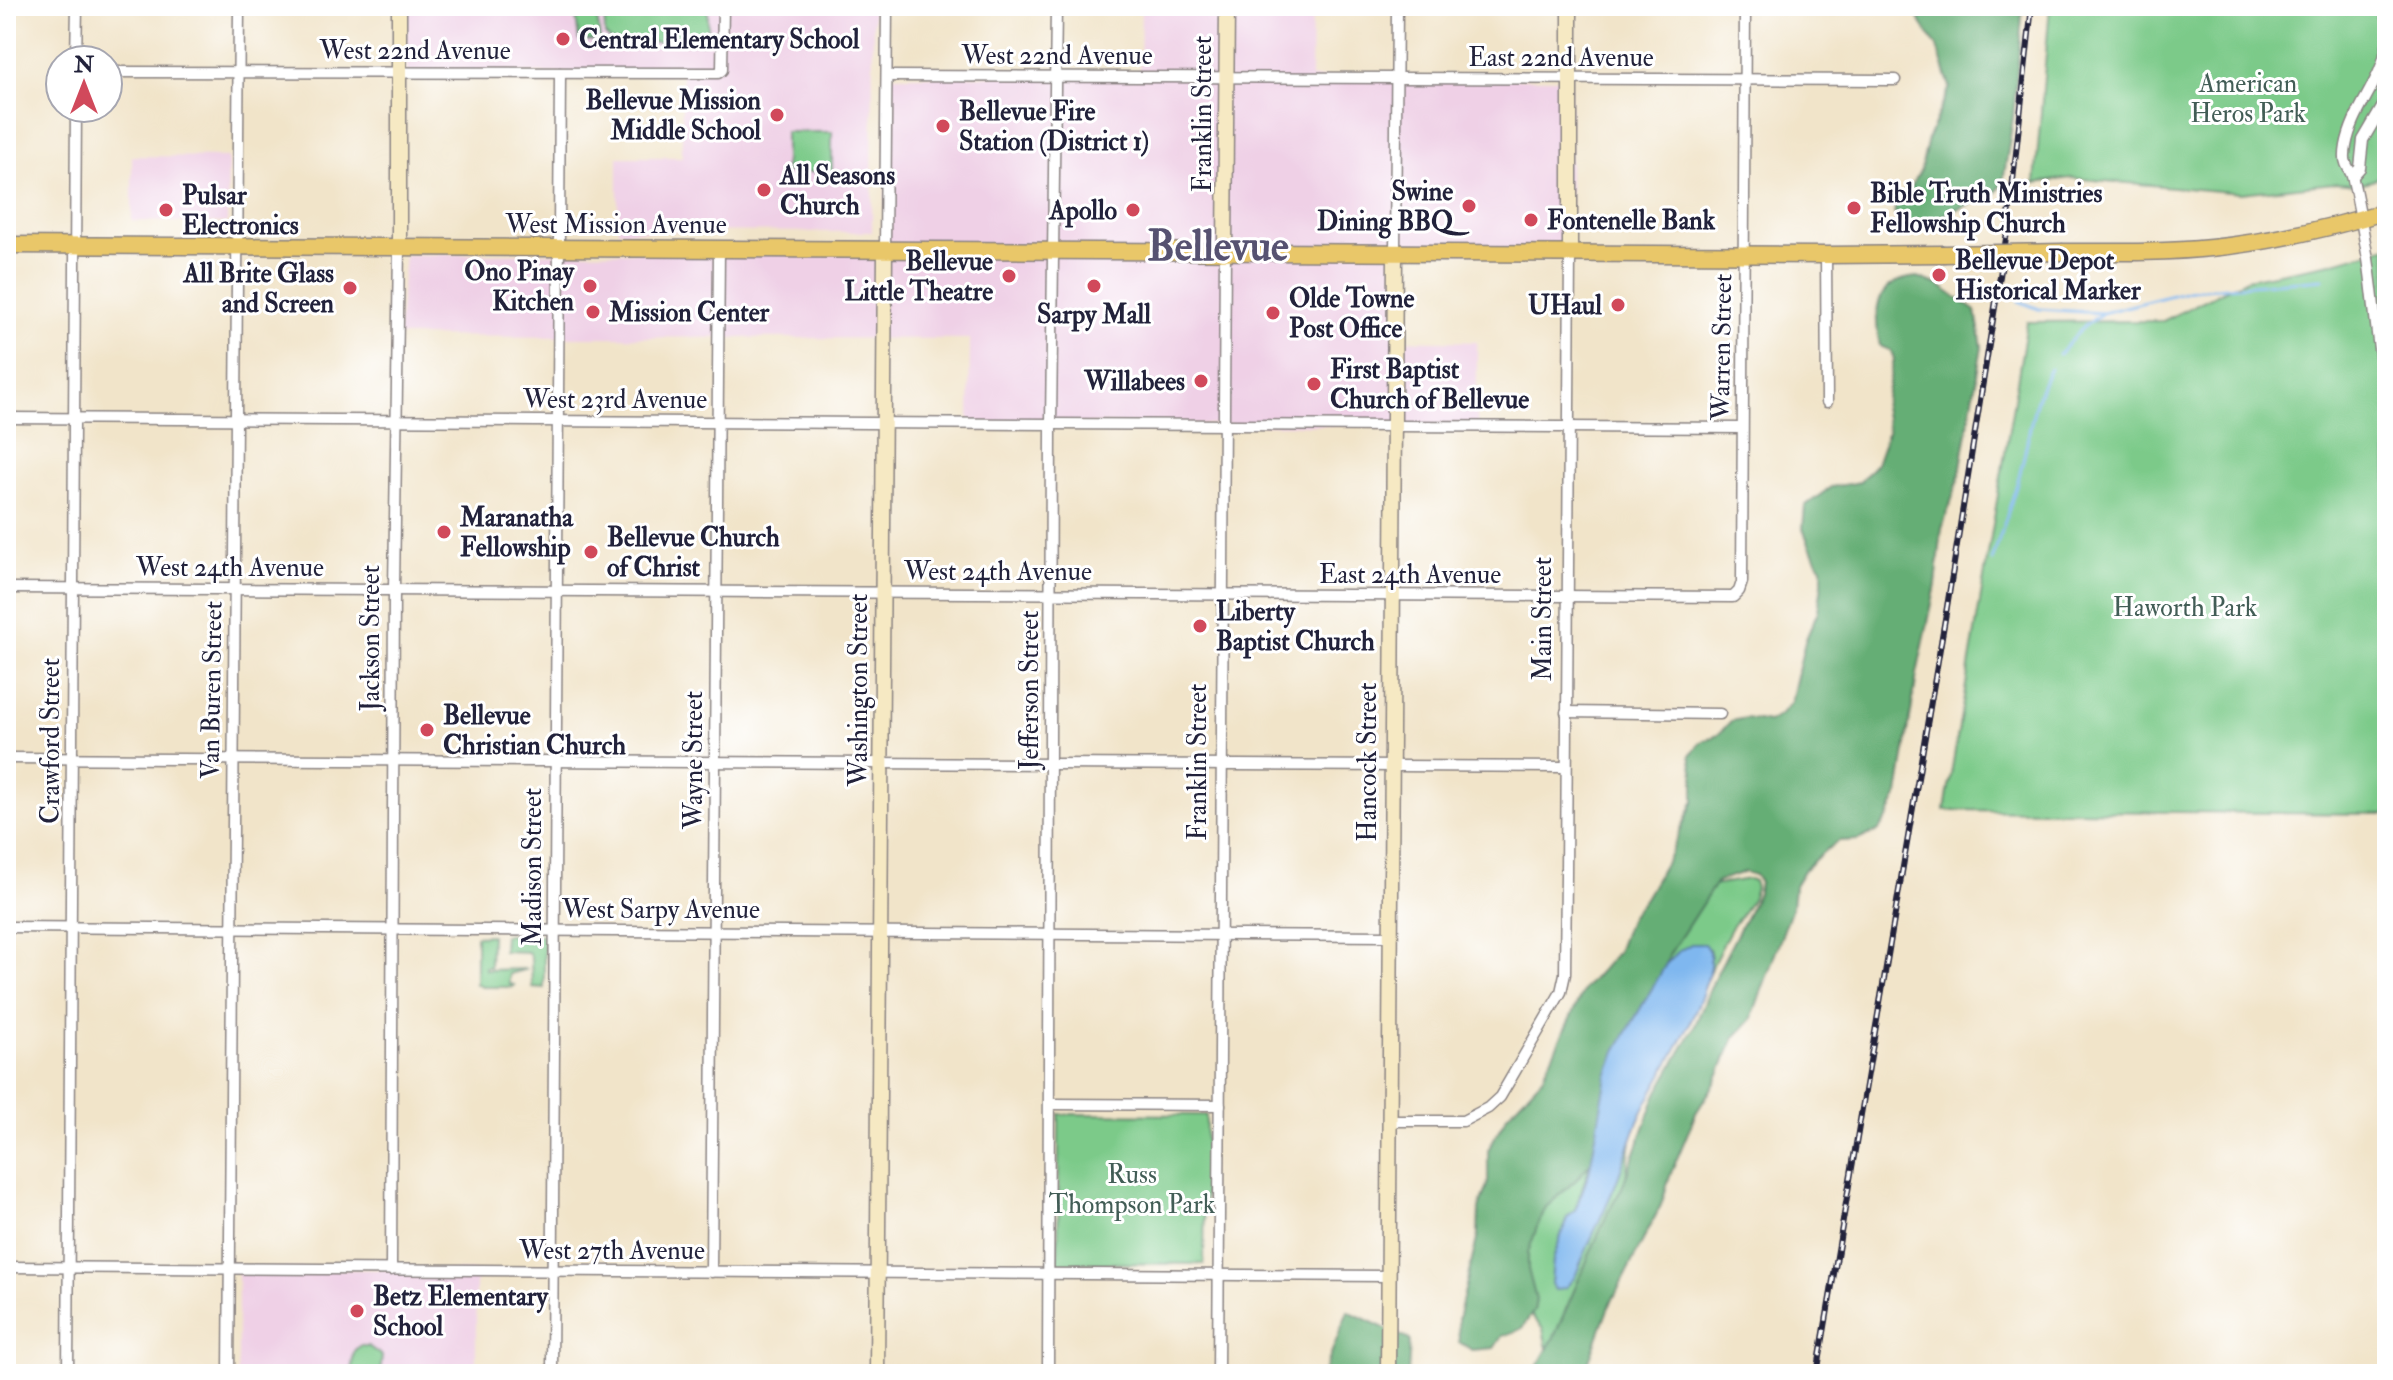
<svg xmlns="http://www.w3.org/2000/svg" width="2393" height="1380" font-family="'IM FELL Double Pica',serif">
<rect width="100%" height="100%" fill="#fff"/>
<filter id="ink" filterUnits="userSpaceOnUse"><feTurbulence type="fractalNoise" baseFrequency=".0125" numOctaves="2"/><feDisplacementMap in="SourceGraphic" scale="16" xChannelSelector="R" yChannelSelector="G"/><feConvolveMatrix kernelMatrix="1 2 1 2 8 2 1 2 1" color-interpolation-filters="sRGB"/></filter>
<filter id="wash" filterUnits="userSpaceOnUse"><feTurbulence type="fractalNoise" baseFrequency=".006" numOctaves="4" result="noise"/><feDisplacementMap in="SourceGraphic" scale="32" xChannelSelector="R" yChannelSelector="G"/><feGaussianBlur stdDeviation="1.8" result="paint"/><feColorMatrix in="noise" values="0 0 0 0 0 0 0 0 0 0 0 0 0 0 0 0 0 1.4 0 .05"/><feComposite in="paint" operator="in"/></filter>
<g filter="url(#wash)">
<rect width="100%" height="100%" fill="#f1e4c9"/>
<g fill="#efd0e6">
<polygon points="407,6 873,6 872,232 618,231 618,157 682,157 682,74 407,72"/>
<polygon points="1141,6 1312,6 1311,78 1570,79 1570,253 1396,252 1394,340 1477,342 1477,426 969,423 970,339 398,336 405,255 885,249 887,76 1140,76"/>
<polygon points="132,156 228,157 227,223 132,221"/>
<polygon points="238,1268 476,1271 476,1374 238,1374"/>
</g>
<g fill="#7cca89" stroke="#4f7662" stroke-width="2">
<polygon points="575,6 596,6 600,40 579,41"/>
<polygon points="604,6 708,6 708,36 703,43 612,41 605,35"/>
<polygon points="2050,6 2387,6 2387,173 2361,185 2334,183 2241,193 2071,178 2035,183"/>
<rect x="785" y="132" width="47" height="40"/>
<polygon points="2387,247 2387,814 1945,810 2027,322 2163,321 2247,279 2331,263"/>
<polygon points="1749,879 1754,881 1756,888 1752,899 1730,930 1705,981 1711,957 1709,949 1666,964 1658,958 1713,885"/>
<polygon points="491,935 490,967 485,967 485,970 527,969 509,974 509,984 514,985 512,987 482,987 476,984 476,936"/>
<polygon points="504,935 544,935 544,988 532,987 531,958 528,952 503,951"/>
<polygon points="1059,1114 1206,1115 1204,1264 1058,1263"/>
<polygon points="1631,1141 1625,1183 1557,1346 1547,1348 1543,1329 1529,1313 1518,1235 1595,1150 1575,1210 1567,1218 1553,1260 1601,1213 1614,1187"/>
<polygon points="359,1346 368,1346 382,1356 380,1374 351,1374 354,1351"/>
</g>
<g fill="#65ae75" stroke="#446858" stroke-width="2">
<polygon points="1910,6 2023,6 2013,118 2003,182 1995,194 1947,213 1915,230 1906,228 1894,214 1897,198 1911,186 1921,170 1928,138 1950,87 1937,47"/>
<path d="M1917 277 1939 285 1976 311 1982 347 1959 478 1942 529 1936 585 1917 674 1898 795 1888 817 1878 831 1858 840 1839 841 1822 853 1805 869 1794 887 1792 907 1751 1020 1735 1037 1715 1083 1696 1113 1671 1173 1661 1205 1608 1309 1584 1374H1533L1554 1337 1608 1212 1621 1190 1657 1093 1694 1028 1715 977 1758 893 1760 883 1755 875 1745 872 1717 881 1669 955 1657 995 1601 1150 1577 1179 1546 1207 1537 1227 1528 1253V1269L1536 1300 1534 1311 1521 1329 1502 1336 1494 1348 1472 1350 1459 1342 1458 1319 1478 1235 1479 1209 1488 1182V1150L1507 1115 1542 1078 1584 989 1617 952 1630 917 1645 898 1670 855 1694 800V774L1690 755 1701 742 1718 735 1731 721 1746 718 1768 722 1781 714 1791 702 1805 641 1818 611 1822 584V567L1815 558 1803 529 1805 506 1831 487 1860 482 1876 464 1888 430 1884 407 1894 359 1890 350 1880 346C1873 311 1874 281 1917 277Z"/>
<polygon points="1348,1311 1410,1340 1408,1374 1323,1374"/>
</g>
<path fill="#7fb7ef" stroke="#506c95" stroke-width="2" d="M1691 944H1704C1712 952 1711 961 1709 972 1696 1025 1662 1069 1640 1117 1630 1139 1624 1164 1615 1186 1602 1216 1587 1246 1575 1277L1566 1287 1555 1290 1551 1284 1553 1260 1567 1218 1575 1210 1589 1173 1607 1076 1616 1051 1666 964 1679 951Z"/>
<g fill="none" stroke-linecap="round" stroke-linejoin="round">
<g stroke="#7fb7ef" stroke-width="3">
<polyline points="2019,301 2039,309 2102,313 2192,290 2323,279"/>
<polyline points="2059,354 2081,329 2102,313"/>
<path d="M1992 561C2002 529 2014 497 2022 465 2030 431 2033 399 2050 369"/>
</g>
</g>
</g>
<g filter="url(#ink)">
<g fill="none" stroke-linecap="round" stroke-linejoin="round">
<defs>
<g id="street">
<polyline points="2385,6 2387,18"/>
<path d="M2387 44C2382 82 2353 108 2346 146 2342 168 2350 165 2353 180 2359 205 2363 232 2368 259 2375 303 2376 348 2387 393"/>
<polyline points="76,60 77,6"/>
<polyline points="108,72 718,73 722,70 723,6"/>
<polyline points="887,76 1895,80"/>
<polyline points="2353,176 2360,168 2363,140 2387,99"/>
<polyline points="885,249 887,6"/>
<polyline points="1395,252 1397,6"/>
<polyline points="1826,255 1827,402"/>
<polyline points="6,418 1742,428"/>
<polyline points="6,588 1733,597 1739,591 1742,582 1745,6"/>
<polyline points="1566,712 1720,714"/>
<polyline points="6,758 1565,767"/>
<polyline points="6,927 1390,936"/>
<polyline points="1050,1104 1220,1105"/>
<polyline points="1390,1121 1463,1121 1488,1108 1500,1097 1561,992 1565,974 1566,875 1570,253"/>
<polyline points="6,1267 1388,1276"/>
<polyline points="391,1270 394,589 399,247"/>
<polyline points="711,1272 719,248"/>
<polyline points="68,1374 76,108"/>
<polyline points="229,1374 239,6"/>
<polyline points="552,1374 560,73"/>
<polyline points="1048,1374 1051,424 1056,6"/>
<polyline points="1218,1374 1225,250"/>
</g>
<g id="secondary">
<polyline points="399,247 399,6"/>
<polyline points="1225,250 1227,6"/>
<polyline points="1570,253 1570,6"/>
<polyline points="877,1374 885,249"/>
<polyline points="1388,1374 1395,252"/>
</g>
<g id="primary">
<polyline points="6,245 1826,255 1943,254"/>
<path d="M2063 252C2112 252 2162 253 2211 248 2271 242 2330 228 2387 211"/>
</g>
</defs>
<use href="#street" stroke="#8a8382" stroke-width="13"/>
<use href="#secondary" stroke="#8a8382" stroke-width="17"/>
<use href="#primary" stroke="#8a8382" stroke-width="19"/>
<use href="#street" stroke="#fff" stroke-width="10"/>
<use href="#secondary" stroke="#f6e9c3" stroke-width="14"/>
<use href="#primary" stroke="#e9c769" stroke-width="16"/>
<defs>
<polyline id="rail" points="1817,1374 1946,613 2008,226 2032,6"/>
</defs>
<use href="#rail" stroke="#22223b" stroke-width="6"/>
<use href="#rail" stroke="#fff" stroke-width="3" stroke-dasharray="9" stroke-linecap="butt"/>
<defs>
<polyline id="primary-bridge" points="1943,254 2063,252"/>
</defs>
<use href="#primary-bridge" stroke="#8a8382" stroke-width="19" stroke-linecap="butt"/>
<use href="#primary-bridge" stroke="#e9c769" stroke-width="16"/>
</g>
</g>
<g fill="#d1495b" stroke="#fff" stroke-width="3">
<circle cx="563" cy="39" r="8"/>
<circle cx="777" cy="115" r="8"/>
<circle cx="943" cy="126" r="8"/>
<circle cx="764" cy="190" r="8"/>
<circle cx="1469" cy="206" r="8"/>
<circle cx="1854" cy="208" r="8"/>
<circle cx="166" cy="210" r="8"/>
<circle cx="1133" cy="210" r="8"/>
<circle cx="1531" cy="220" r="8"/>
<circle cx="1939" cy="275" r="8"/>
<circle cx="1009" cy="276" r="8"/>
<circle cx="590" cy="286" r="8"/>
<circle cx="1094" cy="286" r="8"/>
<circle cx="350" cy="288" r="8"/>
<circle cx="1618" cy="305" r="8"/>
<circle cx="593" cy="312" r="8"/>
<circle cx="1273" cy="313" r="8"/>
<circle cx="1201" cy="381" r="8"/>
<circle cx="1314" cy="384" r="8"/>
<circle cx="444" cy="532" r="8"/>
<circle cx="591" cy="552" r="8"/>
<circle cx="1200" cy="626" r="8"/>
<circle cx="427" cy="730" r="8"/>
<circle cx="357" cy="1311" r="8"/>
</g>
<g text-anchor="middle" stroke-width="6" stroke-linejoin="round" paint-order="stroke">
<g font-size="26" font-weight="bold" fill="#22223b" stroke="#fff" text-anchor="start">
<text x="579" y="48">Central Elementary School</text>
<text x="761" y="109" text-anchor="end">Bellevue Mission<tspan x="761" dy="30">Middle School</tspan></text>
<text x="959" y="120">Bellevue Fire<tspan x="959" dy="30">Station (District 1)</tspan></text>
<text x="780" y="184">All Seasons<tspan x="780" dy="30">Church</tspan></text>
<text x="1453" y="200" text-anchor="end">Swine<tspan x="1453" dy="30">Dining BBQ</tspan></text>
<text x="1870" y="202">Bible Truth Ministries<tspan x="1870" dy="30">Fellowship Church</tspan></text>
<text x="182" y="204">Pulsar<tspan x="182" dy="30">Electronics</tspan></text>
<text x="1117" y="219" text-anchor="end">Apollo</text>
<text x="1547" y="229">Fontenelle Bank</text>
<text x="1955" y="269">Bellevue Depot<tspan x="1955" dy="30">Historical Marker</tspan></text>
<text x="993" y="270" text-anchor="end">Bellevue<tspan x="993" dy="30">Little Theatre</tspan></text>
<text x="574" y="280" text-anchor="end">Ono Pinay<tspan x="574" dy="30">Kitchen</tspan></text>
<text x="334" y="282" text-anchor="end">All Brite Glass<tspan x="334" dy="30">and Screen</tspan></text>
<text x="1289" y="307">Olde Towne<tspan x="1289" dy="30">Post Office</tspan></text>
<text x="1602" y="314" text-anchor="end">UHaul</text>
<text x="609" y="321">Mission Center</text>
<text x="1094" y="323" text-anchor="middle">Sarpy Mall</text>
<text x="1330" y="378">First Baptist<tspan x="1330" dy="30">Church of Bellevue</tspan></text>
<text x="1185" y="390" text-anchor="end">Willabees</text>
<text x="460" y="526">Maranatha<tspan x="460" dy="30">Fellowship</tspan></text>
<text x="607" y="546">Bellevue Church<tspan x="607" dy="30">of Christ</tspan></text>
<text x="1216" y="620">Liberty<tspan x="1216" dy="30">Baptist Church</tspan></text>
<text x="443" y="724">Bellevue<tspan x="443" dy="30">Christian Church</tspan></text>
<text x="373" y="1305">Betz Elementary<tspan x="373" dy="30">School</tspan></text>
</g>
<g font-size="26" fill="#22223b" stroke="#fff">
<text x="415" y="59">West 22nd Avenue</text>
<text x="1057" y="64">West 22nd Avenue</text>
<text x="1561" y="66">East 22nd Avenue</text>
<text transform="translate(1202 114) rotate(-90)" y="9">Franklin Street</text>
<text x="616" y="233">West Mission Avenue</text>
<text transform="translate(1721 347) rotate(-89)" y="9">Warren Street</text>
<text x="615" y="408">West 23rd Avenue</text>
<text x="230" y="576">West 24th Avenue</text>
<text x="998" y="580">West 24th Avenue</text>
<text x="1410" y="583">East 24th Avenue</text>
<text transform="translate(1542 619) rotate(-90)" y="9">Main Street</text>
<text transform="translate(370 638) rotate(-90)" y="9">Jackson Street</text>
<text transform="translate(211 690) rotate(-89)" y="9">Van Buren Street</text>
<text transform="translate(858 690) rotate(-90)" y="9">Washington Street</text>
<text transform="translate(1029 690) rotate(-90)" y="9">Jefferson Street</text>
<text transform="translate(50 741) rotate(-90)" y="9">Crawford Street</text>
<text transform="translate(693 760) rotate(-90)" y="9">Wayne Street</text>
<text transform="translate(1197 762) rotate(-90)" y="9">Franklin Street</text>
<text transform="translate(1367 762) rotate(-90)" y="9">Hancock Street</text>
<text transform="translate(532 867) rotate(-90)" y="9">Madison Street</text>
<text x="661" y="918">West Sarpy Avenue</text>
<text x="612" y="1259">West 27th Avenue</text>
</g>
<g font-size="26" fill="#425d56" stroke="#fff">
<text x="2248" y="92">American<tspan x="2248" dy="30">Heros Park</tspan></text>
<text x="2185" y="616">Haworth Park</text>
<text x="1132" y="1183">Russ<tspan x="1132" dy="30">Thompson Park</tspan></text>
</g>
<g font-size="42" font-weight="bold" fill="#565271" stroke="#fff">
<text x="1218" y="260">Bellevue</text>
</g>
</g>
<rect width="2393" height="1380" fill="none" stroke="#fff" stroke-width="32"/>
<g transform="translate(84 84)"><circle r="38" fill="#ffffff" stroke="#a7a7b1" stroke-width="2"/>
<path d="M0-6L14 30L0 20L-14 30Z" fill="#d1495b"/>
<text y="-12" font-size="22" font-weight="bold" text-anchor="middle" fill="#22223b">N</text>
</g>
</svg>
